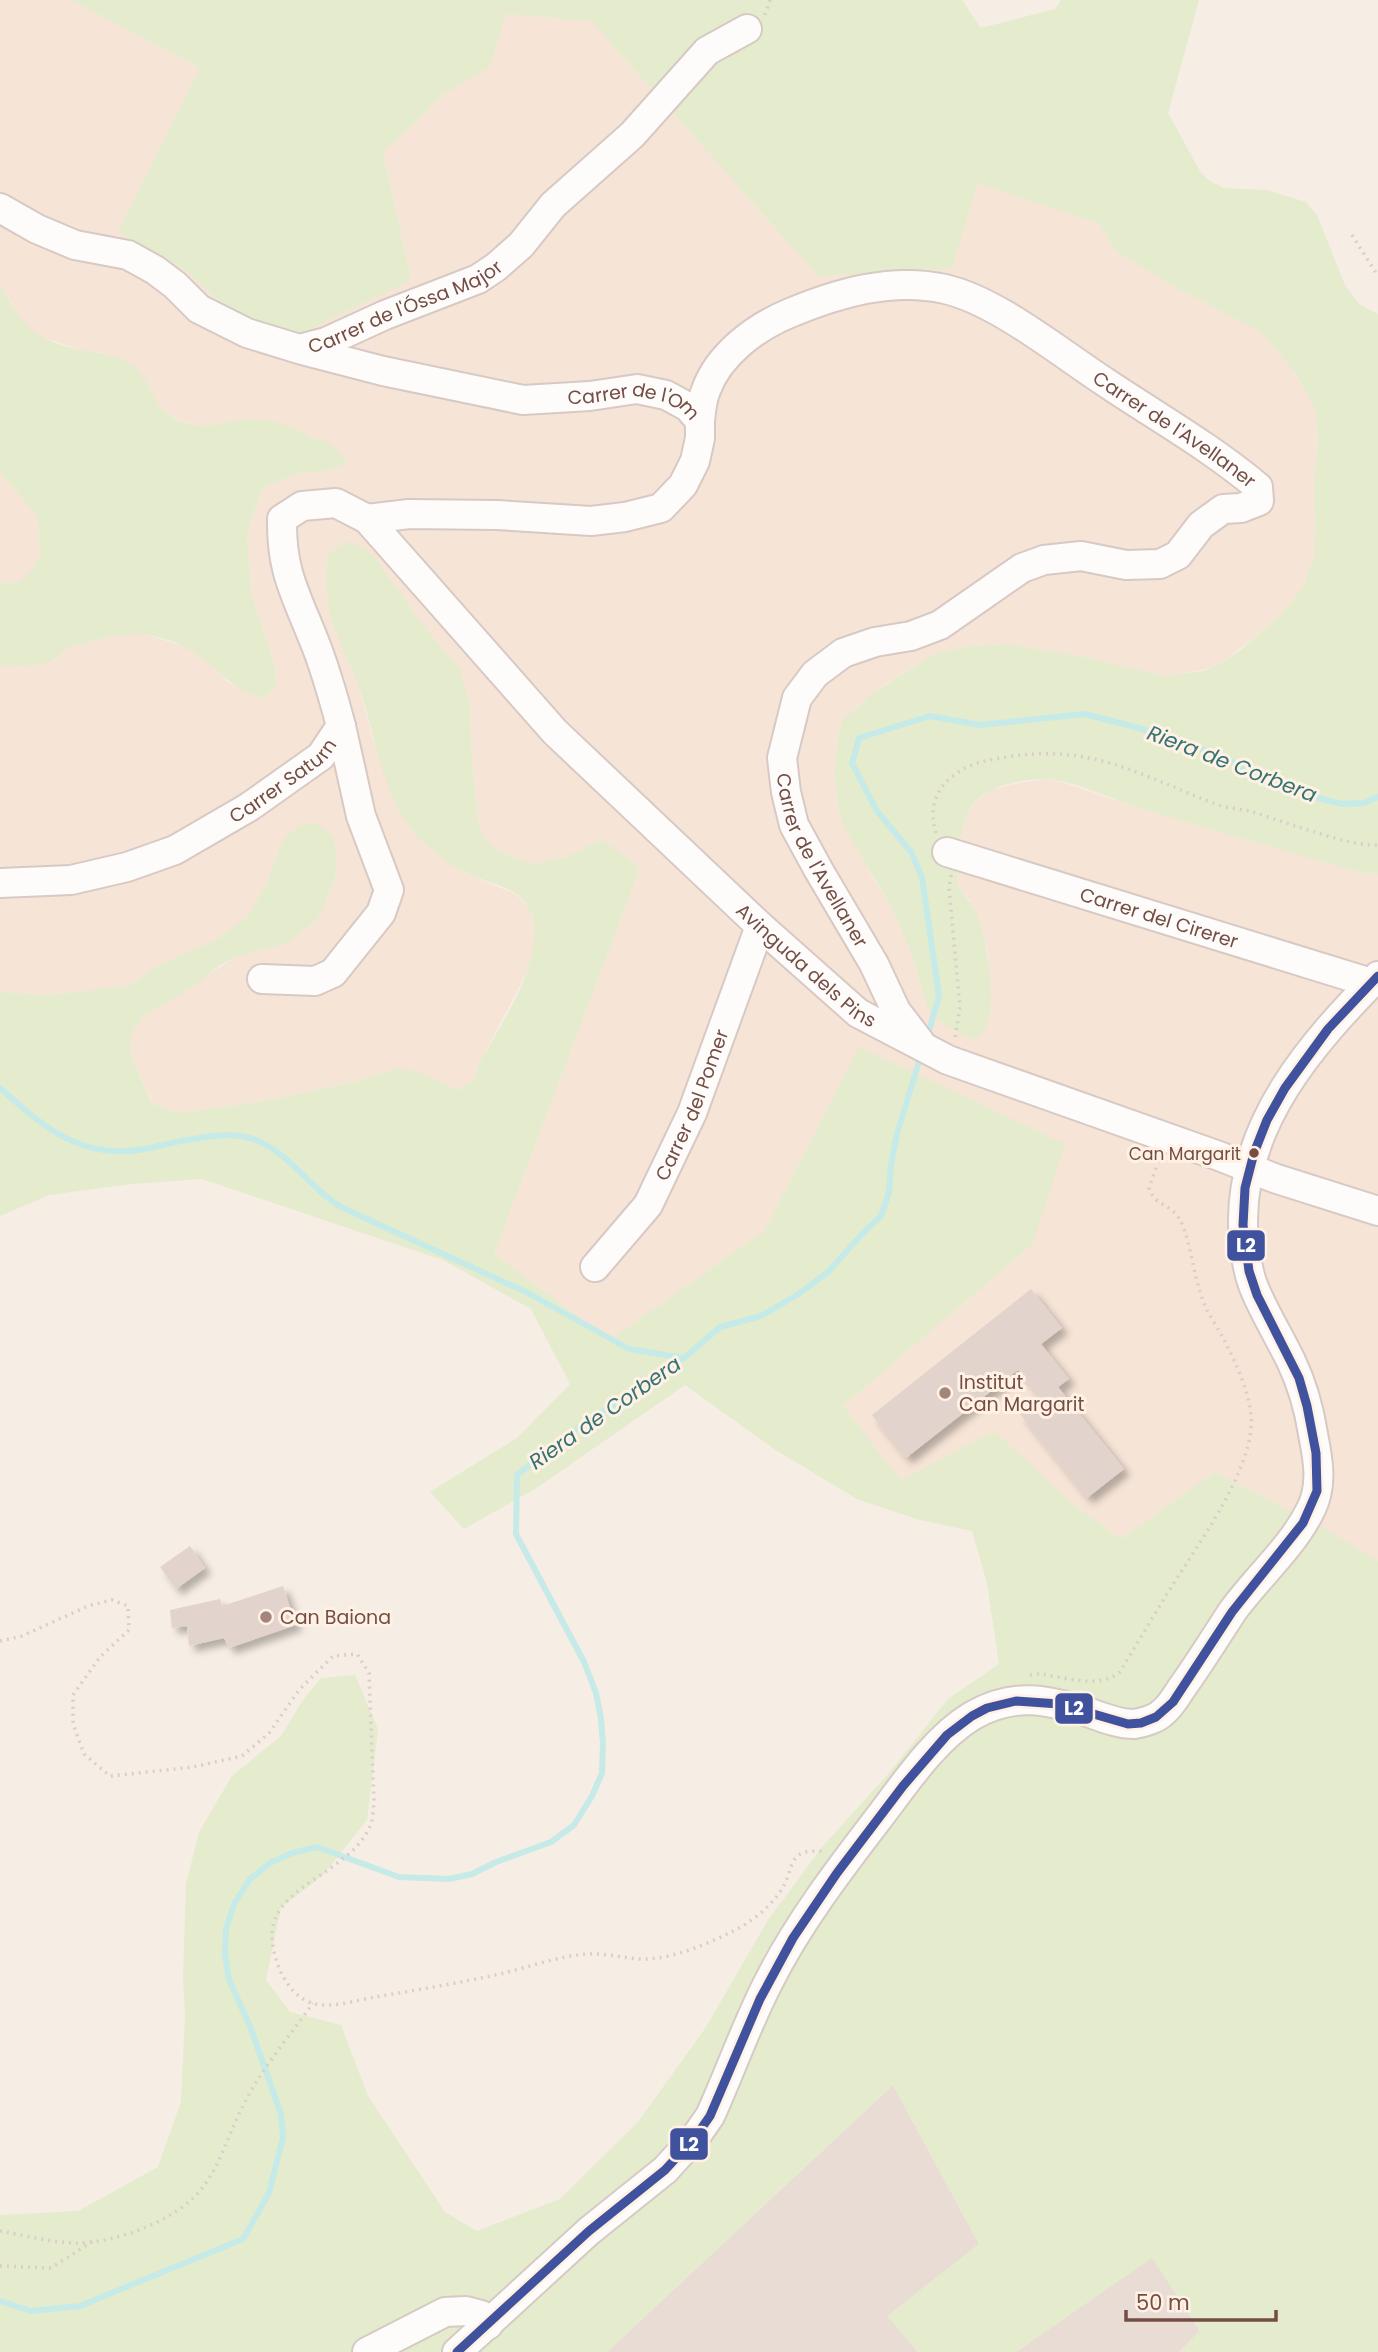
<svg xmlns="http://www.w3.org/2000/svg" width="1378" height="2352" font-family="Poppins,sans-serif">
<defs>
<filter id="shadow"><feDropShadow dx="6" dy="6" stdDeviation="3.5" flood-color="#0004"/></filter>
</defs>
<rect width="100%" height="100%" fill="#f6ede4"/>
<g fill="#f6e4d6">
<polygon points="0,0 71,0 200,68 118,232 185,270 232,313 411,280 383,153 441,96 489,67 506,14 591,21 818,276 977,184 1099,223 1113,248 1180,290 1261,332 1287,360 1315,407 1318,441 1314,479 1315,553 1304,585 1281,615 1265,629 1221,663 1204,670 1164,676 1085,657 1009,644 971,646 934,654 885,684 856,707 838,736 834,771 838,807 872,877 891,907 912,955 927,1006 989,1013 988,954 978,918 970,900 957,885 961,832 967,815 976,801 992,790 1009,785 1044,779 1061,782 1136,807 1337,866 1370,874 1378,873 1378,1561 1323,1528 1215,1472 1121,1539 1074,1505 994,1432 901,1480 843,1406 1033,1244 859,1047 764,1231 610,1340 494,1254 640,868 602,839 567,857 533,864 498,851 484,838 478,819 472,762 470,704 460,669 422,624 377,560 330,610 358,684 373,740 401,812 421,840 451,864 465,873 515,894 529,906 533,924 535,942 532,962 479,1064 474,1080 458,1090 397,1068 359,1081 264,1101 186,1112 168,1110 152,1102 130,1052 132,1031 142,1017 236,957 287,943 317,920 325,904 337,871 278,852 267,883 248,916 215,940 155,967 129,986 50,995 0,992 0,666 36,664 54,660 66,648 119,634 136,632 184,646 201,657 230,684 264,698 276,686 275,667 252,596 247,539 250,522 263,488 295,474 332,470 329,443 310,437 293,428 256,419 201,426 181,421 164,412 153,398 145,381 99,352 82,350 41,337 26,326 0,285"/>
<polygon points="0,472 37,516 41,555 32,571 19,582 0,584"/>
</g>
<g fill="#e9dcd5">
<polygon points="893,2085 979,2244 888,2316 918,2352 607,2352"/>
<polygon points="1152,2257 1200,2331 1179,2352 1016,2352"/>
</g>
<g fill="#e4eccd">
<path d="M71 0H962L981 28 1055 9 1061 0H1199L1168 113 1200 171 1208 180 1224 188 1267 190 1306 202 1317 215 1345 285 1359 304 1378 314V873L1370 874 1337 866C1270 846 1203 828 1137 807 1108 798 1076 781 1045 779 1024 778 989 786 975 802 957 824 959 858 957 885 965 895 973 904 978 917 986 938 999 1010 984 1030 982 1034 974 1037 971 1040L937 1020 927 1006 912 955 891 907 843 825 838 807 834 771 838 737 843 720 871 694 934 654 971 646 1009 644 1085 657 1164 676 1204 671 1221 663 1238 652 1281 615 1304 585 1315 553 1314 479 1318 441 1315 408 1296 374 1261 332 1180 290 1129 259 1113 248 1099 223 977 184 952 269 818 276 591 21 506 14 490 67 441 96 383 153 411 280 300 334 232 313 185 270 118 232 200 68Z"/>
<path d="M0 285C22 324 38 344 84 350 101 353 121 356 135 367 155 385 149 410 183 422 209 431 231 418 257 419 268 420 283 423 293 428 300 430 305 435 312 438 317 440 323 440 327 442 335 446 341 455 347 461L332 470 295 474 263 488 250 522 247 539 252 596 275 667 276 686 264 698C225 690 208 653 169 640 137 630 117 634 85 643 79 645 71 646 65 650 61 653 58 658 53 660 38 668 16 665 0 666V584L19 582 32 570 41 555 37 516 0 472Z"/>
<path d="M345 542 364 547 377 560 422 624 460 669 470 704 472 762 478 819 484 838 498 851 533 864 567 857 602 839 640 868 494 1254 610 1340 764 1231 859 1047 1065 1144 1033 1244 843 1406 901 1480 994 1431 1074 1505 1121 1539 1215 1472 1324 1528 1378 1561V2352H1179L1200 2330 1152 2258 1016 2352H918L887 2316 979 2244 893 2085 607 2352H0V2215L78 2211 158 2167 181 2102 185 2016 183 1977 186 1884 199 1832 232 1776 281 1736 303 1700 321 1678 355 1675 378 1729 367 1820 323 1875 281 1908 266 1980 290 2012 341 2025 368 2096 445 2212 477 2231 560 2199 638 2122 706 2027 768 1920 823 1846 889 1773 948 1699 999 1664 987 1583 972 1531 920 1520 857 1499 774 1449 685 1385 538 1487 464 1529 430 1492 517 1438 570 1384 531 1309 443 1260 202 1179 131 1184 49 1195 0 1216V992L50 995 129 986 155 967 215 940 248 916 267 883 278 852 286 836 302 824H319L334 837 337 871 325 904 317 920 287 943 236 957 220 965 193 987 142 1017 132 1032 130 1052 151 1102 168 1110 186 1112 264 1101 359 1081 397 1068 415 1071 458 1090 474 1080 479 1064C501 1023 550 956 529 908 520 887 484 882 466 873 450 866 435 853 423 842 381 804 376 731 357 682 348 658 333 632 329 607 326 589 326 572 328 554Z"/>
</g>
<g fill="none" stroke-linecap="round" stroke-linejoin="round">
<g stroke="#c6eae7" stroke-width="6">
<polyline points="927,1038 939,996 922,877 911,852 877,811 852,763 859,738 930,716 980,725 1085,714 1169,736 1230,761 1271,783 1318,798 1342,804 1364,803 1378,797"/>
<path d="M0 1088C38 1122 74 1155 129 1151 149 1150 167 1143 187 1140 207 1137 230 1132 250 1138 289 1150 309 1189 343 1208L528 1293 629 1349 684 1358"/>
<polyline points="0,2301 31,2311 80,2306 243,2239 269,2193 283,2137 281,2114 250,2026 229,1980 225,1954 226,1929 234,1904 250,1879 270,1863 292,1853 317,1847 399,1877 449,1879 472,1874 496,1862 551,1842 574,1825 592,1796 602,1773 603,1744 601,1719 596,1693 584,1662 516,1534 517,1475 572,1432 684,1358 720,1327 761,1316 797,1295 828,1272 863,1233 881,1216 889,1192 891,1164 897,1134 921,1055"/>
</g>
</g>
<g fill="#e2d3cc" filter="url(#shadow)">
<polygon points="1031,1289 1062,1328 1041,1344 1069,1379 1058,1387 1124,1469 1087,1498 1020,1414 1040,1398 1018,1370 906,1458 872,1415"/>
<polygon points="190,1546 205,1568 176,1589 160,1567"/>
<polygon points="283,1586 296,1625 229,1648 224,1638 189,1646 187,1626 172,1628 170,1610 220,1599 222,1606"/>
</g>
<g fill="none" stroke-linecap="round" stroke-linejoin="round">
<defs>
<g id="minor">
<path id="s1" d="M0 208 37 229 75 245 128 255 155 270 175 285 199 309 247 333 299 349 326 342 385 315 478 279 496 267 521 245 553 205 632 135 707 51 747 29"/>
<path id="s2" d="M302 350 383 371 523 400 590 396 637 389 666 395 688 407 700 421V438L695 461 683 485 661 508 625 517 591 521 497 515 409 514 367 519"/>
<path id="s3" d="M700 421C701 411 702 399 706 390 719 354 756 327 790 313 838 293 892 277 945 289 997 301 1059 352 1105 382 1157 417 1209 446 1258 487L1259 501 1241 508 1223 509 1201 525 1178 555 1160 564 1126 565 1081 556 1044 560 1022 568 940 625 911 636 875 642 843 653 815 674 797 698 782 758 786 792 794 825 818 869 874 964 896 1011 920 1042"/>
<path id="s4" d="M947 852 1371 983"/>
<path id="s5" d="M0 883 71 880 127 867 175 850 249 807 321 756 341 726C333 696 325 667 313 638 295 593 281 570 282 519L302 506 336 503 367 519 555 732 760 926 858 1013 948 1060 1219 1156 1274 1178 1378 1211"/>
<polyline points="262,979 315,981 333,973 381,913 389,890 361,816 341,726"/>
<path id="s6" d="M595 1267 648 1205 692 1113 760 926"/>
<polyline points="367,2352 445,2312 466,2311 481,2315 488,2325"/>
<path d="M457 2352 589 2231 665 2170 696 2136 710 2116C730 2072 746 2026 768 1983 799 1921 842 1866 884 1811 908 1779 937 1737 972 1716 1013 1692 1047 1699 1090 1713 1104 1718 1119 1724 1134 1724 1142 1723 1156 1719 1162 1713 1170 1707 1176 1697 1181 1689 1199 1664 1215 1638 1232 1612 1257 1577 1292 1548 1311 1509 1323 1485 1318 1459 1313 1434 1309 1408 1302 1384 1291 1361 1279 1336 1263 1311 1253 1285 1246 1266 1244 1246 1243 1225 1241 1124 1311 1044 1378 976"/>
</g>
</defs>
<use href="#minor" stroke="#d7c9c3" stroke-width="32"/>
<g stroke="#d9ceca" stroke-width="3.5" stroke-dasharray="2 5" stroke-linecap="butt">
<polyline points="765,15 770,0"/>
<polyline points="1352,235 1378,276"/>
<path d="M936 833C929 811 934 790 953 776 969 763 987 760 1007 757 1092 743 1142 776 1218 805 1227 808 1239 809 1249 811 1264 815 1280 821 1295 826 1316 832 1357 847 1378 845"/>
<polyline points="951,875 949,888 960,1007 955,1038"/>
<path d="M0 1641 22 1636 88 1606 112 1600 128 1606 129 1630 100 1657 73 1695V1724L84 1754 110 1776 193 1767 242 1756 269 1733 299 1690 333 1656 357 1654 369 1673 374 1803C373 1810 373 1818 371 1824 352 1873 274 1884 272 1934 272 1959 286 1995 312 2003 331 2009 357 2000 375 1997 417 1990 459 1983 500 1974 526 1968 562 1955 588 1954 605 1953 623 1958 640 1959 670 1960 705 1945 731 1932 751 1923 776 1903 785 1883 790 1874 790 1861 799 1855 806 1850 817 1851 825 1851"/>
<path d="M1030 1675 1040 1674C1066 1677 1097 1689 1119 1673 1137 1644 1154 1615 1172 1586 1198 1544 1256 1466 1251 1415 1248 1389 1236 1363 1224 1340 1219 1329 1211 1319 1206 1308 1194 1281 1193 1253 1183 1226 1173 1201 1156 1209 1149 1188L1159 1159"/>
<path d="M0 2231C24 2235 49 2242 74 2243 114 2244 179 2220 203 2187 221 2163 228 2136 241 2110 258 2073 289 2037 313 2003"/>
<polyline points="0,2266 51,2268 93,2241"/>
</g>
<use href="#minor" stroke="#fefcfb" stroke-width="28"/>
<defs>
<polyline id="bus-1" points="457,2352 589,2231 665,2170 696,2136 710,2116 760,1999 793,1938 837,1873 903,1786 947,1735 972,1716 987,1708 1016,1701 1059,1704 1128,1724 1141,1723 1156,1717 1173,1702 1232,1612 1303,1523 1317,1491 1316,1453 1307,1406 1299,1378 1257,1295 1249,1271 1243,1225 1245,1188 1254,1153 1267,1120 1285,1088 1328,1029 1378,976"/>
</defs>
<use href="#bus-1" stroke="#fff1e4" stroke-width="14"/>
<use href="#bus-1" stroke="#40529e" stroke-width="9"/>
</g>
<circle fill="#744e44" stroke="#fff1e4" stroke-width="2.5" cx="1254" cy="1153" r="6"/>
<g fill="#a2867c" stroke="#fff1e4" stroke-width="2.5">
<circle cx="945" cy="1393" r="7"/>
<circle cx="266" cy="1617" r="7"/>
</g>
<g text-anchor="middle" stroke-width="6" stroke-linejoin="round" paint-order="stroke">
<g font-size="17" fill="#744e44" stroke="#fff1e4" text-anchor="end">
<text x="1241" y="1160">Can Margarit</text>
</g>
<g font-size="19" fill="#744e44" stroke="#fff1e4">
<text dy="7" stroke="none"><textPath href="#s1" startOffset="450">Carrer de l'Óssa Major</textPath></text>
<text dy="7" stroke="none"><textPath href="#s2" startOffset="340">Carrer de l'Om</textPath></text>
<text dy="7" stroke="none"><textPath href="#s3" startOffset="578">Carrer de l'Avellaner</textPath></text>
<text dy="7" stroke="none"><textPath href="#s5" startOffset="308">Carrer Saturn</textPath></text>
<text dy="7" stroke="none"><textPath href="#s3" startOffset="1396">Carrer de l'Avellaner</textPath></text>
<text dy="7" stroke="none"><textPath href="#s4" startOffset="222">Carrer del Cirerer</textPath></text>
<text dy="7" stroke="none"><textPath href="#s5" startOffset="1326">Avinguda dels Pins</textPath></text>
<text dy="7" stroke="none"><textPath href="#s6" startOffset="191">Carrer del Pomer</textPath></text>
</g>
<g font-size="19" fill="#744e44" stroke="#fff1e4" text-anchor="start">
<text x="959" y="1389">Institut<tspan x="959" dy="22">Can Margarit</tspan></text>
<text x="280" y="1624">Can Baiona</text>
</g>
<g font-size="21" font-style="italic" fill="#357374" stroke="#fff1e4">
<text transform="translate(1232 764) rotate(21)" y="7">Riera de Corbera</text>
<text transform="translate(605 1413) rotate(-35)" y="7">Riera de Corbera</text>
</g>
</g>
<g stroke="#fff1e4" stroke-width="2.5">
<rect x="1226" y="1229" width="40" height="33" rx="7" fill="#40529e"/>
<rect x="1054" y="1692" width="40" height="33" rx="7" fill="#40529e"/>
<rect x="669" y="2127" width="40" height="34" rx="7" fill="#40529e"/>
</g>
<g font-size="19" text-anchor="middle" font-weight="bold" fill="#fff">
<text x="1246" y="1252">L2</text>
<text x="1074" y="1715">L2</text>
<text x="689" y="2151">L2</text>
</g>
<path d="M1126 2310v10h150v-10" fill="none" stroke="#744e44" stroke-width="3.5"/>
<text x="1136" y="2310" font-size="21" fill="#744e44" stroke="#fff1e4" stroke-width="5" paint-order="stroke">50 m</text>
</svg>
